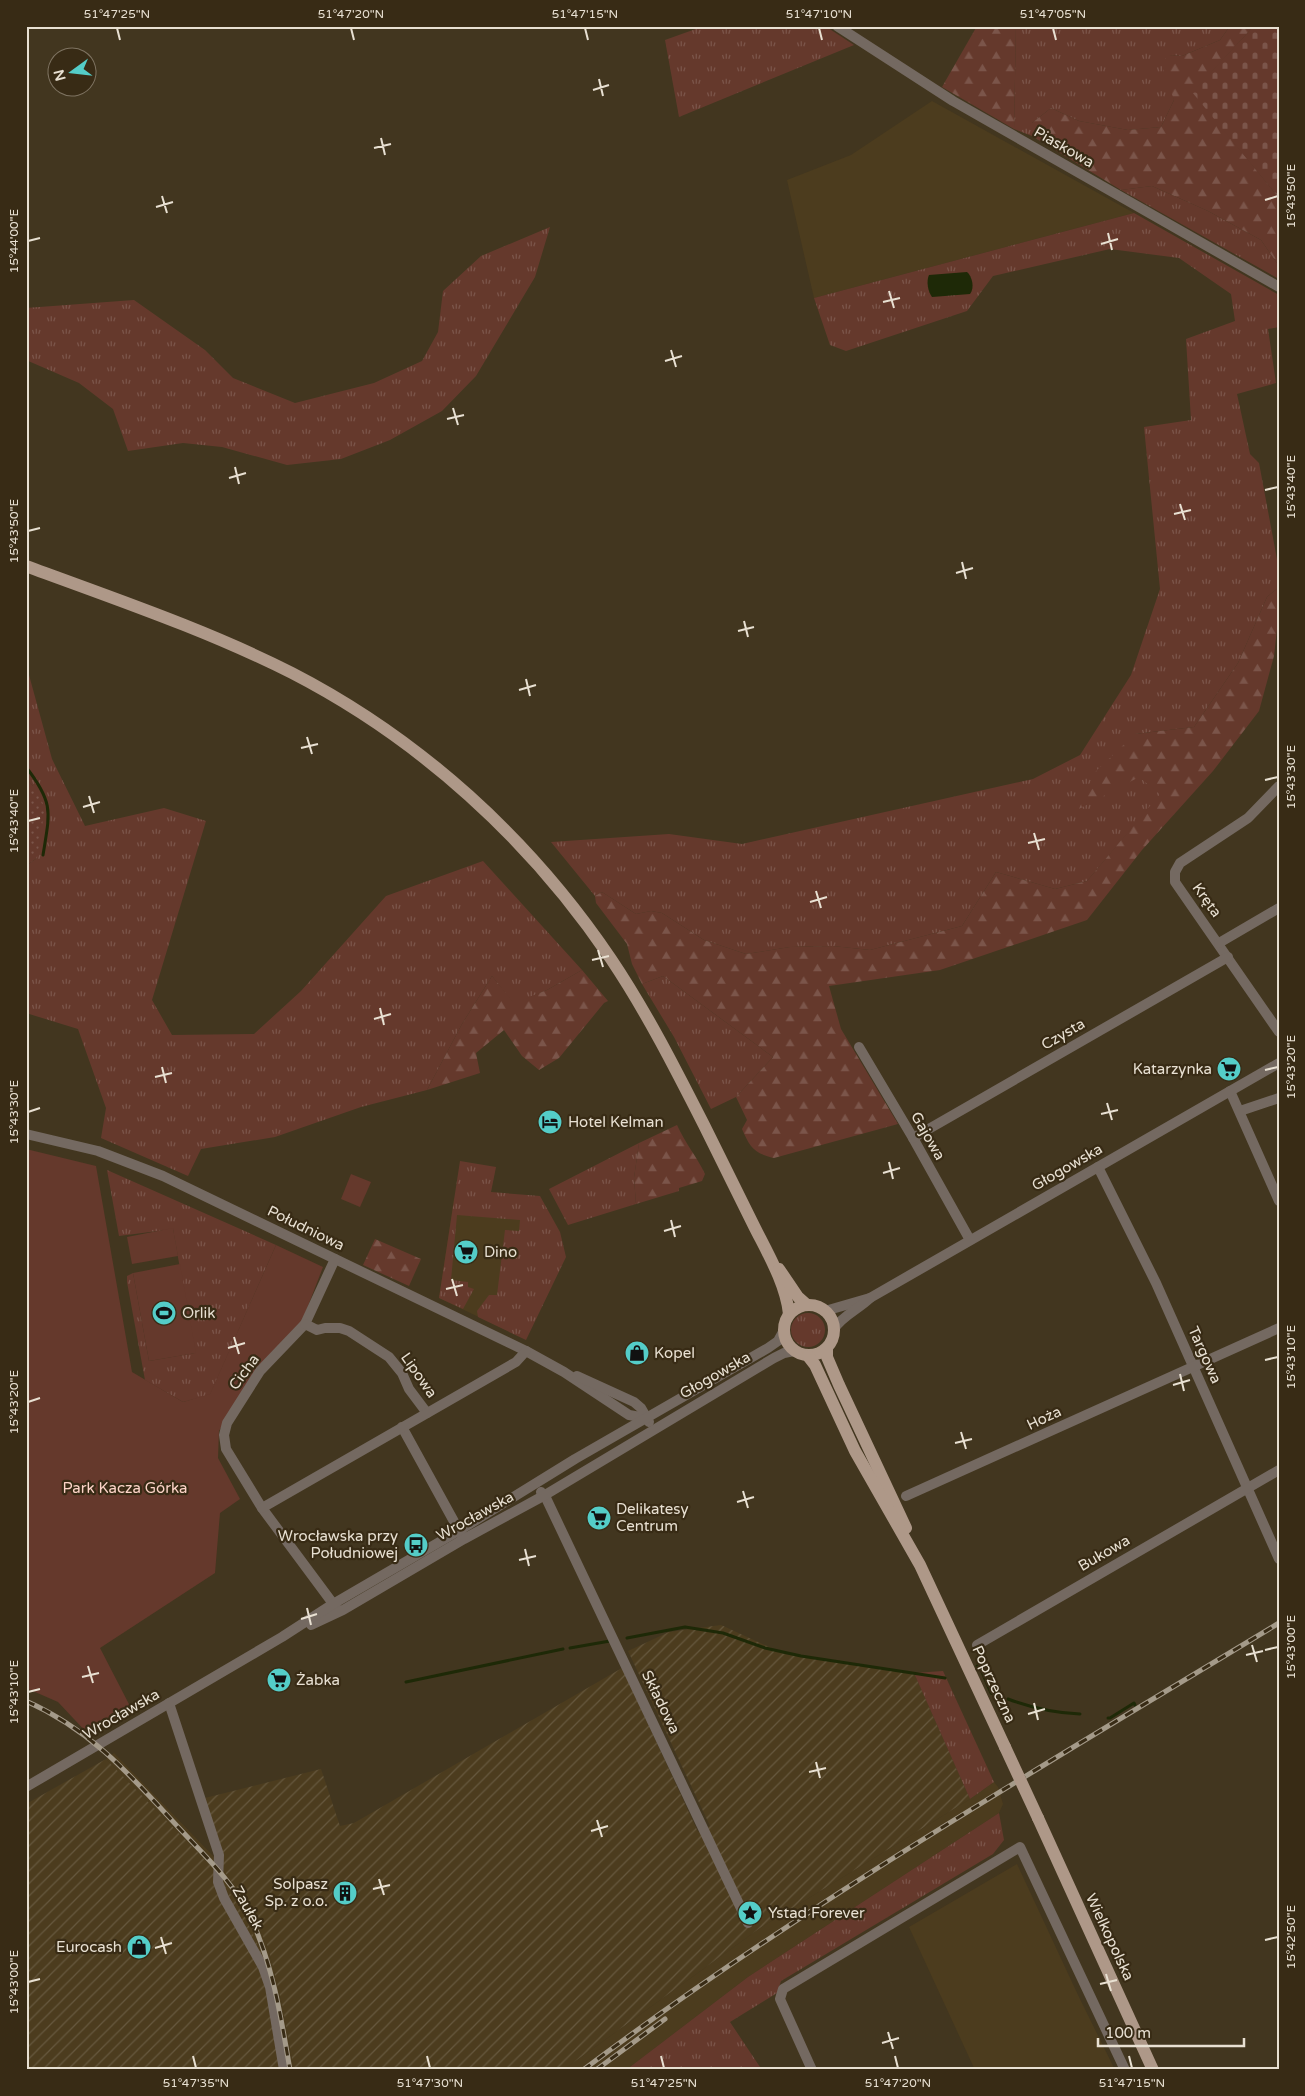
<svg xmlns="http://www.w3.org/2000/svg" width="1305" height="2096" font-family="'Varela Round',sans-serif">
<defs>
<pattern id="industrial-furrows" width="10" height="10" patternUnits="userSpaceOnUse" patternTransform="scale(1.25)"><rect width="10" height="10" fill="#4c3c1e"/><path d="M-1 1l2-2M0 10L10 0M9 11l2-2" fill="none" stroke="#66583e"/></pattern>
<pattern id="grass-tufts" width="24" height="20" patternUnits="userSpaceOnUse" patternTransform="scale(1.25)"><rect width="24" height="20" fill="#65392c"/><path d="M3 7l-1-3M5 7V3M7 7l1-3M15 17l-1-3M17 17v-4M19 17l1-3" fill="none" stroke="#7b554a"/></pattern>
<pattern id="forest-firs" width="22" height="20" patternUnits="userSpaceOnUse" patternTransform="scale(1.25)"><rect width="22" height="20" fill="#65392c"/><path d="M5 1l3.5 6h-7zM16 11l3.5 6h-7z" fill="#7b554a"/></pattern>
<pattern id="cemetery-stones" width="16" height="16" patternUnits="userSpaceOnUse" patternTransform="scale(1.25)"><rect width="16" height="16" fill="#65392c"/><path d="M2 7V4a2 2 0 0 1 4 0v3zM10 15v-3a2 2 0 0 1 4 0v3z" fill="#7b554a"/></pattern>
<pattern id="garden-dots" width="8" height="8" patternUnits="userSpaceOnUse" patternTransform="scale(1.25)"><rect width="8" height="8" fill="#65392c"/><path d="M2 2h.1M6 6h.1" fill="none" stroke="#7b554a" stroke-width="1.8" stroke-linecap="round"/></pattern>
</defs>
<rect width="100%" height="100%" fill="#42361f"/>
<g fill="#4c3c1e">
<polygon points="932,101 1134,213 814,298 787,180 851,155"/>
<polygon points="454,1198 529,1205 514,1334 439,1298"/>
<polygon points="114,1753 215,1858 247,1904 268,1947 282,2004 294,2070 286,2070 212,1867 106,1759"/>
<polygon points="994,1782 998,1787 1003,1804 999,1813 748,1977 626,2070 563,2070 760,1928 970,1799"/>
<polygon points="1017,1864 1078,1995 1115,2070 975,2070 909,1927"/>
</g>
<g fill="url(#industrial-furrows)">
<polygon points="721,1625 784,1654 914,1673 970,1799 760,1928 563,2070 294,2070 282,2004 268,1947 247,1904 215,1858 197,1800 321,1769 340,1826 354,1823 622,1668 698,1832 710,1826 628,1651 669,1632"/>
<polygon points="106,1759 212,1867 242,1911 261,1952 276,2007 286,2070 26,2070 26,1804"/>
</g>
<g fill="url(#grass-tufts)">
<polygon points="704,26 825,26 854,45 679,117 665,40"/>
<polygon points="1016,26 1230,26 1220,40 1182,56 1169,55 1174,100 1161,127 1128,130 1079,121 1051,108 1032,123 1032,136 1014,129"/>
<polygon points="1152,186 1208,211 1261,240 1279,266 1279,279 1121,190"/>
<polygon points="1134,213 1279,295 1279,327 1268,329 1276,383 1237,394 1250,454 1259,463 1279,570 1279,587 1267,597 1238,663 1194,727 1135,734 1140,777 1161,794 1087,881 1055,889 996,872 962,926 870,950 833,946 790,947 746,954 704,940 662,913 651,911 636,914 602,892 595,896 551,842 669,834 742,844 1033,779 1080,755 1131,675 1160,589 1144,427 1191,420 1186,339 1235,321 1231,294 1179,258 1110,249 993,276 967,311 846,351 830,345 814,298"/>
<polygon points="550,227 535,277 476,376 442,411 390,440 341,459 287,465 222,447 183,443 128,451 113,409 79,383 26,360 26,308 134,300 205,350 233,378 295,403 374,383 422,361 438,332 443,291 481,256"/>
<polygon points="26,664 52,759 85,826 164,808 206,821 152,1000 172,1035 254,1034 301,991 386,896 483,861 582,970 547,990 514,1004 492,976 462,1024 427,1090 361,1107 275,1137 201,1149 188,1176 101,1138 106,1108 78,1029 26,1013 26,866 37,858 33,786 26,778"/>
<polygon points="663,976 773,1057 736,1097 711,1109 674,1037 642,984"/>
<polygon points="639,1143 634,1178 636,1204 568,1225 549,1189"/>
<polygon points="460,1161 496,1167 491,1192 540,1196 560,1232 566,1257 526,1340 478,1317 477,1311 489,1295 497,1295 505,1230 519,1231 520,1220 457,1215 451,1280 468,1282 468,1287 474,1289 463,1309 439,1298"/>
<polygon points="107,1170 276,1245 210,1395 183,1402 145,1380 127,1282 127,1276 133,1273 149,1361 195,1353 173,1229 119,1236"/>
<circle cx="808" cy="1330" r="17"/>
<polygon points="943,1671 994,1782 970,1799 914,1673"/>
<polygon points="999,1813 1004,1840 993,1854 781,1981 777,1993 730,2022 762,2070 626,2070 748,1977"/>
</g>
<g fill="url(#forest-firs)">
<polygon points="977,26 1016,26 1014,129 942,87"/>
<polygon points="1230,26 1254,26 1193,92 1279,198 1279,266 1261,240 1208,211 1152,186 1121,190 1032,136 1032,123 1051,108 1079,121 1128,130 1161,127 1174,100 1161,63 1169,55 1182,56 1220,40"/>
<path d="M1279 587V611L1274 656 1259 711 1213 771 1142 850 1087 920 940 970 829 986 841 1029 898 1124 774 1158C753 1153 750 1147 742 1129L747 1120 736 1097 773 1057 663 976 642 984 632 964 627 944 596 903 595 896 602 892 636 914 651 911 662 913 704 940 746 954 790 947 833 946 870 950 962 926 996 872 1055 889 1087 881 1160 794 1139 777 1079 809 1094 773 1135 734 1194 727 1238 663 1267 597Z"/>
<polygon points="582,970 608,1001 604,1003 559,1058 539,1070 522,1056 504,1030 476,1053 480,1073 427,1090 462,1024 492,976 514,1003 547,990"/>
<path d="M677 1125C685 1143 697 1157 705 1174L702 1181 679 1188V1191L636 1204 634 1178 639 1143Z"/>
<polygon points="375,1239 421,1259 409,1286 363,1265"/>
</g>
<polygon fill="url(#cemetery-stones)" points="1254,26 1279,26 1279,198 1192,92"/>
<g fill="#65392c">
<polygon points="26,1149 96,1166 132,1372 183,1402 210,1394 276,1245 323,1267 298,1332 257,1367 219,1431 218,1458 240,1499 220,1513 215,1573 100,1648 132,1710 89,1735 58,1702 26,1688"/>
<polygon points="351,1174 371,1182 360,1207 341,1199"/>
<polygon points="173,1228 178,1256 132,1264 127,1237"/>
<polygon points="180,1264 196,1353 149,1361 133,1273"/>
</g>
<polygon fill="url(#garden-dots)" points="26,778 33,786 45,807 37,858 26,866"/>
<path fill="#1e2907" d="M967 272C972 276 975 288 970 294L932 297C928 292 926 281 929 275Z"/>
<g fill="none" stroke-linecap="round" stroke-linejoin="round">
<g stroke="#1e2907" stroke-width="3">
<path d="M26 767C54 803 50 812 43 855"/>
<polyline points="627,1638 685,1627 723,1633 765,1648 801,1656 945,1678"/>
<polyline points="570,1648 610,1641"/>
<polyline points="977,1666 979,1665 991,1693 994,1694"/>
<polyline points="406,1682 563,1649"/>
<path d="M1008 1699C1032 1708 1054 1713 1080 1714"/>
<polyline points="1108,1718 1110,1718 1134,1703 1135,1705"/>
</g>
<g stroke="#746961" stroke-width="10">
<polyline points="837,26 953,101 1279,287"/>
<polyline points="1279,786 1248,818 1180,863 1175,872 1175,882 1279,1032"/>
<polyline points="1219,943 1279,908"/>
<polyline points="859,1047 913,1138 970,1240"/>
<polyline points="1230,1091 1279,1201"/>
<polyline points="1240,1111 1279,1098"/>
<polyline points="26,1134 98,1151 163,1176 526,1351 564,1372 629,1415 646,1418"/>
<polyline points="913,1138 1228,957"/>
<polyline points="1098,1167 1156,1283 1279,1559"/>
<polyline points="335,1259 305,1324 260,1371 227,1423 224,1435 226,1449 262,1508 337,1609"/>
<polyline points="825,1311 870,1298"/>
<polyline points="305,1324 317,1330 325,1328 340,1328 349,1331 389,1357 402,1373 409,1389 427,1413"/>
<path d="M834 1329C842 1316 859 1309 870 1298L1279 1063"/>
<polyline points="577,1376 634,1402 641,1408 649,1422"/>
<polyline points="402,1427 462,1536"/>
<polyline points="541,1492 546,1498 748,1923"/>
<polyline points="906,1496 1279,1328"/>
<polyline points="262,1508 516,1362 526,1351"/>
<polyline points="311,1625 343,1610 464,1539 545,1495 774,1358 784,1353 794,1351"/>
<polyline points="977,1645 1279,1470"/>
<polyline points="169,1703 219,1855 218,1882 224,1898 263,1967 270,1987 284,2070"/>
<polyline points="26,1787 282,1637 333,1604 460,1530 575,1459 768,1348 778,1341 783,1332"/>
<polyline points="812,2070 780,1999 783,1989 1020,1847 1125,2070"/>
</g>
<g stroke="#ae9888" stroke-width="12">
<path d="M26 566C115 599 207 630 292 673 420 739 530 839 611 959 646 1011 675 1068 704 1125 721 1159 737 1192 754 1226 767 1252 786 1284 789 1314"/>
<polyline points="779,1269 798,1297 807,1305"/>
<circle cx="809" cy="1330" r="25"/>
<polyline points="827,1348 827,1357 839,1385 906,1528"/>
<polyline points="808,1356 815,1365 855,1451 920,1565 1005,1747"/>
<polyline points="1038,1818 1153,2070"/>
</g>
<defs>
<g id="rail">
<path d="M26 1701C93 1731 131 1776 179 1828 205 1856 233 1882 250 1916 273 1965 281 2017 290 2070"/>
<path d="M583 2070C804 1904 1043 1766 1279 1623"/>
<polyline points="596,2070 665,2019"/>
</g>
</defs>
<use href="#rail" stroke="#a49a89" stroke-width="5"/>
<use href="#rail" stroke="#382b15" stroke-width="3" stroke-dasharray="9" stroke-linecap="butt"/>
<polyline stroke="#ae9888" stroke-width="12" points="1005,1747 1038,1818"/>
</g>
<path fill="none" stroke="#e8e0d2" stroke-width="2" d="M117 28 120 40M351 28 354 40M585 28 588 40M819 28 822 40M1053 28 1056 40M599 79 603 96M593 90 609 85M381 138 385 155M374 148 391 144M162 196 167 213M1265 200 1278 196M156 207 173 202M1108 233 1112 250M28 241 40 238M1101 244 1118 239M889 291 894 308M883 302 900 298M671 350 676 367M665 361 682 356M453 408 458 425M447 419 464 415M235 467 239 484M229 478 246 473M1265 490 1278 487M1180 504 1185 520M1174 514 1191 510M28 531 40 528M962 562 966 579M956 573 973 568M744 621 748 637M738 631 754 627M526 679 530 696M519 690 536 685M307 737 312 754M301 748 318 744M1265 780 1278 777M89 796 94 813M83 807 100 802M28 821 40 818M1034 833 1039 850M1028 843 1045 839M816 891 821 908M810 902 827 897M598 950 603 967M592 960 609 956M380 1008 384 1025M374 1019 391 1014M162 1067 166 1083M1265 1070 1278 1067M155 1077 172 1073M1107 1103 1112 1120M28 1112 40 1108M1101 1114 1118 1110M889 1162 893 1179M883 1173 900 1168M671 1220 675 1237M664 1231 681 1226M452 1279 457 1296M446 1289 463 1285M234 1337 239 1354M228 1348 245 1343M1265 1360 1278 1357M1180 1374 1184 1391M1173 1385 1190 1380M28 1402 40 1398M961 1432 966 1449M955 1443 972 1439M743 1491 748 1508M737 1502 754 1497M525 1549 529 1566M519 1560 536 1556M307 1608 311 1625M301 1619 317 1614M1252 1645 1257 1662M1265 1650 1278 1647M1246 1655 1263 1651M88 1666 93 1683M82 1677 99 1673M28 1692 40 1689M1034 1703 1038 1720M1028 1714 1045 1709M816 1762 820 1778M809 1772 826 1768M597 1820 602 1837M591 1831 608 1826M379 1879 384 1895M373 1889 390 1885M161 1937 166 1954M1265 1940 1278 1937M155 1948 172 1943M1106 1974 1111 1991M28 1982 40 1979M1100 1984 1117 1980M888 2032 893 2049M882 2043 899 2038M193 2056 196 2068M427 2056 430 2068M661 2056 664 2068M895 2056 898 2068M1129 2056 1132 2068"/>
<defs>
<symbol id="supermarket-disc" viewBox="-11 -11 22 22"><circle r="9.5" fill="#54cdc8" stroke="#382b15"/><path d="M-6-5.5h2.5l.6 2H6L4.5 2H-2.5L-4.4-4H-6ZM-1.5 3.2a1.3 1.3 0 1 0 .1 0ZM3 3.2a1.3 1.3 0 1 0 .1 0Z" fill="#111"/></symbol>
<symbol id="hotel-disc" viewBox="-11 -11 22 22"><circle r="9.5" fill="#54cdc8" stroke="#382b15"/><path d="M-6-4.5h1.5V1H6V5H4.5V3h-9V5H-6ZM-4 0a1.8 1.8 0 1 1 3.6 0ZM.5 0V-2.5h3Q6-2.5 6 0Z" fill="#111"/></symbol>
<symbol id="stadium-disc" viewBox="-11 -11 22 22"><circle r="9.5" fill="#54cdc8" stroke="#382b15"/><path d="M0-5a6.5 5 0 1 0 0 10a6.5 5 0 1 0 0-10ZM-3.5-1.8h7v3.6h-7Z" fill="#111"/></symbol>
<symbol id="shop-disc" viewBox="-11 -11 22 22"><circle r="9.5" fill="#54cdc8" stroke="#382b15"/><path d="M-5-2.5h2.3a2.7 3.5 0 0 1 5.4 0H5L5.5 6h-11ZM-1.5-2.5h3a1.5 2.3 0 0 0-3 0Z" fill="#111"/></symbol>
<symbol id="bus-disc" viewBox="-11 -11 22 22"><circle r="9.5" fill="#54cdc8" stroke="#382b15"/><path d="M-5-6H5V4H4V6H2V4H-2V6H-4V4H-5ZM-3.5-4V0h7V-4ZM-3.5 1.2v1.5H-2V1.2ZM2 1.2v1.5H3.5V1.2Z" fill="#111"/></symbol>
<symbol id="building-disc" viewBox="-11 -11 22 22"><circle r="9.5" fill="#54cdc8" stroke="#382b15"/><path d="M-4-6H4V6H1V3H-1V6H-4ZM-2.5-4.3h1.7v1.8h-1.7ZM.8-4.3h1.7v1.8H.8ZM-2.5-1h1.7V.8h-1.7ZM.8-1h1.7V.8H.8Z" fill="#111"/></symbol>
<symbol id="sight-disc" viewBox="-11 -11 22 22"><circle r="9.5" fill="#54cdc8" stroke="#382b15"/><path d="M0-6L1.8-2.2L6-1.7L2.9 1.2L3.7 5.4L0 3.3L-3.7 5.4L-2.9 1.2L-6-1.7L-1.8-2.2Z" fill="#111"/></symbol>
</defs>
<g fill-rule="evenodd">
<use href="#supermarket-disc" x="1215" y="1055" width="28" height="28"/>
<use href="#hotel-disc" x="536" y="1108" width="28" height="28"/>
<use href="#supermarket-disc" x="452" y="1238" width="28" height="28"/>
<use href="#stadium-disc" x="150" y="1299" width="28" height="28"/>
<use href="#shop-disc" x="623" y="1339" width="28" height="28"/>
<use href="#supermarket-disc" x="585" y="1504" width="28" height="28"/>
<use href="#bus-disc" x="402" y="1531" width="28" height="28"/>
<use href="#supermarket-disc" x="265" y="1666" width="28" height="28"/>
<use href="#building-disc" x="331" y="1879" width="28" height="28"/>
<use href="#sight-disc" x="736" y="1899" width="28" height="28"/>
<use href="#shop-disc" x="125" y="1933" width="28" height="28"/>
</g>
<g text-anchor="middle" stroke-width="4.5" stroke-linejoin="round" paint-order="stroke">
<g font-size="15" fill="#e8e0d2" stroke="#382b15">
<text transform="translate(1064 147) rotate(30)" y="5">Piaskowa</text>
<text transform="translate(1207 900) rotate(54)" y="5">Kręta</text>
<text transform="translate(1063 1034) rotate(-30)" y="5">Czysta</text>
<text transform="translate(928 1136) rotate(60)" y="5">Gajowa</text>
<text transform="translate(1067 1167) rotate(-30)" y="5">Głogowska</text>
<text transform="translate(306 1228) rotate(26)" y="5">Południowa</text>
<text transform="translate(1205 1355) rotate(66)" y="5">Targowa</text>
<text transform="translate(244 1372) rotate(-54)" y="5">Cicha</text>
<text transform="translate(419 1375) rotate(55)" y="5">Lipowa</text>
<text transform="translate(715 1375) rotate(-30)" y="5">Głogowska</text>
<text transform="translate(1044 1418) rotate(-25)" y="5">Hoża</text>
<text transform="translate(475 1516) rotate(-29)" y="5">Wrocławska</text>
<text transform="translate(1104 1553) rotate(-30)" y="5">Bukowa</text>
<text transform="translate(994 1684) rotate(65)" y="5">Poprzeczna</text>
<text transform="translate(661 1702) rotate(64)" y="5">Składowa</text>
<text transform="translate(121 1714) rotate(-30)" y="5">Wrocławska</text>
<text transform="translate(248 1908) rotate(61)" y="5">Zaułek</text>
<text transform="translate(1110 1937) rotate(65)" y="5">Wielkopolska</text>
</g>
<g font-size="15" fill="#e8e0d2" stroke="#382b15" text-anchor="start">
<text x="1212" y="1074" text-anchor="end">Katarzynka</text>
<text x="568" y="1127">Hotel Kelman</text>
<text x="484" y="1257">Dino</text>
<text x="182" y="1318">Orlik</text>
<text x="654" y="1358">Kopel</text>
<text x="616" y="1514">Delikatesy<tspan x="616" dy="17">Centrum</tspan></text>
<text x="398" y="1541" text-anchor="end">Wrocławska przy<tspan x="398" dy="17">Południowej</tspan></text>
<text x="296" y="1685">Żabka</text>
<text x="328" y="1889" text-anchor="end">Solpasz<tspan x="328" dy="17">Sp. z o.o.</tspan></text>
<text x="768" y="1918">Ystad Forever</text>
<text x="122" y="1952" text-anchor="end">Eurocash</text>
</g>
<g font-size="15" fill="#fdd4c8" stroke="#382b15">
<text x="125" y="1493">Park Kacza Górka</text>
</g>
</g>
<rect width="1305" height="2096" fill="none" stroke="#382b15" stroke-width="55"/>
<g transform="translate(72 72) rotate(255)"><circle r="24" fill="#382b15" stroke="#7e7361"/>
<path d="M0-4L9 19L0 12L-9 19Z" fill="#54cdc8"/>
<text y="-8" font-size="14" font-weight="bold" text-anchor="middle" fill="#e8e0d2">N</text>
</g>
<path d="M1098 2038v8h146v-8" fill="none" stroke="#e8e0d2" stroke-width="2.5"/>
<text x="1105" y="2038" font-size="15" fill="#e8e0d2" stroke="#382b15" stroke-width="4" paint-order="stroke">100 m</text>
<rect x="28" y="28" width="1250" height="2040" fill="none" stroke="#e8e0d2" stroke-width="2"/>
<g font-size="12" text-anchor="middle" fill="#e8e0d2">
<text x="117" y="18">51°47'25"N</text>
<text x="351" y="18">51°47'20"N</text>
<text x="585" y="18">51°47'15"N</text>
<text x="819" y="18">51°47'10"N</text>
<text x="1053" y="18">51°47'05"N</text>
<text transform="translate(1291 196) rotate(-90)" y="4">15°43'50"E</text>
<text transform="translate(14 241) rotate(-90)" y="4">15°44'00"E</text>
<text transform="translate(1291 487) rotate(-90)" y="4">15°43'40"E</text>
<text transform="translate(14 531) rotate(-90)" y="4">15°43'50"E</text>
<text transform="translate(1291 777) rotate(-90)" y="4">15°43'30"E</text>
<text transform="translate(14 821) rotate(-90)" y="4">15°43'40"E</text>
<text transform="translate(1291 1067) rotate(-90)" y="4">15°43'20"E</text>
<text transform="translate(14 1112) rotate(-90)" y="4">15°43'30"E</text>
<text transform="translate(1291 1357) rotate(-90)" y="4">15°43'10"E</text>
<text transform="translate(14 1402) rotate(-90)" y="4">15°43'20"E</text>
<text transform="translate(1291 1647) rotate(-90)" y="4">15°43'00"E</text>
<text transform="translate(14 1692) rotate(-90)" y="4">15°43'10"E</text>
<text transform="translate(1291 1937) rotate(-90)" y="4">15°42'50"E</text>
<text transform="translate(14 1982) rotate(-90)" y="4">15°43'00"E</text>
<text x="196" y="2087">51°47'35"N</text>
<text x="430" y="2087">51°47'30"N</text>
<text x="664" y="2087">51°47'25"N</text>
<text x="898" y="2087">51°47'20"N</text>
<text x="1132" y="2087">51°47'15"N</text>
</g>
</svg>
